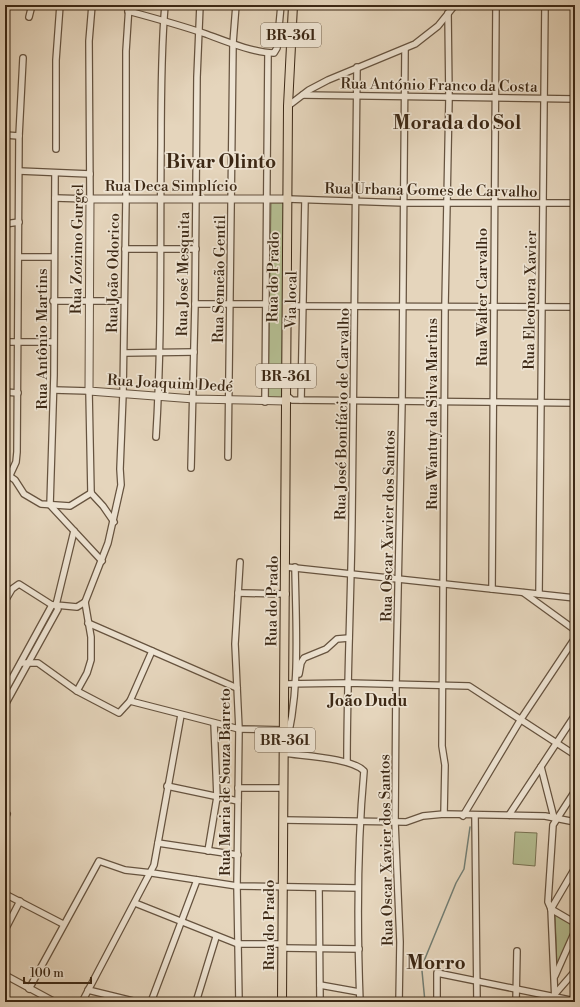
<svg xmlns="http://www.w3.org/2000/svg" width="580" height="1007" font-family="'Libre Bodoni',serif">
<rect width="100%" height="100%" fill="#e5d5bc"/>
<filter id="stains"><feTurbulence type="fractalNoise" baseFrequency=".005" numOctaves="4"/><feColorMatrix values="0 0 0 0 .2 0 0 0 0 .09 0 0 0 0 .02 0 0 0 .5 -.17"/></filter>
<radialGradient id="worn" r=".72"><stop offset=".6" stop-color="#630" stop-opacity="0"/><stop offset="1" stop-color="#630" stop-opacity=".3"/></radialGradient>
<g fill="#b4bd91" stroke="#787253">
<polygon points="271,203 285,203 282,398 268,398"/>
<polygon points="515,832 537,833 535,866 513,864"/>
<polygon points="555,913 575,925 557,966"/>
</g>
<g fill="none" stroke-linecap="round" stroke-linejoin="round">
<polyline stroke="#727e74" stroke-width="1.5" points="425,1002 422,971 424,961 456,883 464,869 470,827"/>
<defs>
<g id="minor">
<path d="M128 11C154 18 180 25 206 34 225 41 254 53 274 53L277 48 281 5"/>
<polyline points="29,17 32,5"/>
<polyline points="303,95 575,99"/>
<polyline points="288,106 309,90 328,80 415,44 438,26 455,5"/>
<polyline points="5,135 19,136"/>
<polyline points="56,149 56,60 60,5"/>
<polyline points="19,171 90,174"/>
<polyline points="55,173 54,375 50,505 102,561"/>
<polyline points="55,198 90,199 89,41 92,5"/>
<polyline points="288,199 405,203 575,203"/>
<polyline points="5,224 19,222"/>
<polyline points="125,249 196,249"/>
<polyline points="19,257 54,257"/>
<polyline points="53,301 124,301"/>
<polyline points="195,304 266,304"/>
<polyline points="286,306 575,307"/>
<polyline points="5,342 53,342"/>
<polyline points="124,353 194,352"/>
<polyline points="54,390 89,391 91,493"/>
<polyline points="5,392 18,393"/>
<polyline points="286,395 292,400 575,403"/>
<polyline points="301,400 305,200"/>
<polyline points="265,402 268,53"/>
<path d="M156 437C162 340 160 242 161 145 161 98 161 51 165 5"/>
<polyline points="228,457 233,43 236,5"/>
<polyline points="191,468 195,304 197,77 200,5"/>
<polyline points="5,473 15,480 24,494 41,504 70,506 91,493"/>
<polyline points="10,475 16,462 17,452 19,136 23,58"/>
<polyline points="91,493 103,506 114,522"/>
<polyline points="74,531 56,605 77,607 85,602"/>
<polyline points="286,567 575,598"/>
<path d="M295 567C296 629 301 693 284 753 303 756 352 758 364 771 357 848 357 925 360 1002"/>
<polyline points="492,589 496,5"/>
<polyline points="238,593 286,594"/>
<polyline points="524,593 575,630"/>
<polyline points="539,594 545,5"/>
<polyline points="5,601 12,589 19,584 52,605"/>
<polyline points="88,623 237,688"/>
<polyline points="21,663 38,663 77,691 119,713 130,701 152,651"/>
<polyline points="299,674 301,663 304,658 326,649 337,639 349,638"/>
<polyline points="285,684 347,683 469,686 575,755"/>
<polyline points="5,691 52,605"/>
<polyline points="77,691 87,673 91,660 91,637 85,602 108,543 121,485 120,469 123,394 126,199 126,51 129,5"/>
<polyline points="130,701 239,729 285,730"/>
<polyline points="5,705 58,609 56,605 52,605"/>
<path d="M347 762C347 681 351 599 352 518 355 367 356 217 357 67"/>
<polyline points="541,767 554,818"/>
<polyline points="167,786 238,801"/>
<polyline points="238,788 284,788"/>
<polyline points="5,813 7,814 5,817"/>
<polyline points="444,814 445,765 442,746 445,306 449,98 448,13"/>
<polyline points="509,815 575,715"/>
<polyline points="463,816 521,719 575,638"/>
<polyline points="475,816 477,1002"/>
<polyline points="284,820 406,822 423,816 444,814 545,816 575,822"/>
<polyline points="158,843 238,855"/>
<polyline points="208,851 217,797 214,723"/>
<polyline points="319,888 320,1002"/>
<polyline points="5,894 63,924"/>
<polyline points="135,903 238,944 283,944"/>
<polyline points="551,909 575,868"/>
<polyline points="551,909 575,923"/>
<polyline points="5,930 20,901"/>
<polyline points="282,948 359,949"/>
<polyline points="5,975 55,1002"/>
<polyline points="555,976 575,931"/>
<polyline points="320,985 359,992"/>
<polyline points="29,989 99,861 125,870 152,873 237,886 358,888"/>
<polyline points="88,990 137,1002"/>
<polyline points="555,994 575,971"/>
<polyline points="82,1002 154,865 181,715"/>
<polyline points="151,1002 197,880"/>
<polyline points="196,1002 216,937"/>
<polyline points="239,1002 237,886 239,729 235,644 240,562"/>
<polyline points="399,1002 400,942 395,822 396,684 402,402 405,50"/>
<polyline points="437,1002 437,973 575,1001"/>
<polyline points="516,1002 517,951"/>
<polyline points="555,1002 551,909 548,902 553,825 575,791"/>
</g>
<polyline id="tertiary" points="285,401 194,399 89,391 90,199 288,199"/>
<polyline id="primary" points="282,1002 288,106 293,5"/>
</defs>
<use href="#minor" stroke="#66533f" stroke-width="8"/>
<use href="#tertiary" stroke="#66533f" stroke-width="9"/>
<use href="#primary" stroke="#3c2815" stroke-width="10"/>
<use href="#minor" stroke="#eee4d3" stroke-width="5.5"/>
<use href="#tertiary" stroke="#eee4d3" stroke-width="7"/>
<use href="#primary" stroke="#e5d5bc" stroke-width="8"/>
</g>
<g text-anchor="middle" stroke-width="3.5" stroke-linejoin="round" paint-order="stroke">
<g fill="#eee4d3" stroke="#71604e" stroke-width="1">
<rect x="261" y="23" width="60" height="24" rx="3"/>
<rect x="256" y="364" width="60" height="24" rx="3"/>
<rect x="255" y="728" width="60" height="24" rx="3"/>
</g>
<g font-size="14" font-weight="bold" fill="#3c2815">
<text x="291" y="40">BR-361</text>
<text x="286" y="381">BR-361</text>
<text x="285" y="745">BR-361</text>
</g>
<g font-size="15" fill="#3c2815" stroke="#eee4d3">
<text transform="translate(439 85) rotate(1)" y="5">Rua António Franco da Costa</text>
<text x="171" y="191">Rua Deca Simplício</text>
<text transform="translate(431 190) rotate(1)" y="5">Rua Urbana Gomes de Carvalho</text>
<text transform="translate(77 249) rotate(-89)" y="5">Rua Zozimo Gurgel</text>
<text transform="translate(113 273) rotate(-89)" y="5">Rua João Odorico</text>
<text transform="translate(183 274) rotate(-89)" y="5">Rua José Mesquita</text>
<text transform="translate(273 277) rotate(-89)" y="5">Rua do Prado</text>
<text transform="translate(219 279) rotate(-89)" y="5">Rua Semeão Gentil</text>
<text transform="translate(482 297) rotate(-90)" y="5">Rua Walter Carvalho</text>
<text transform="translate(291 300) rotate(-89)" y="5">Via local</text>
<text transform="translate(530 300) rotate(-89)" y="5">Rua Eleonora Xavier</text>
<text transform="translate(42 339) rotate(-90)" y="5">Rua Antônio Martins</text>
<text transform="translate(170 383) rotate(3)" y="5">Rua Joaquim Dedé</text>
<text transform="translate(342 414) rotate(-89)" y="5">Rua José Bonifácio de Carvalho</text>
<text transform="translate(432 414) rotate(-90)" y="5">Rua Wantuy da Silva Martins</text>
<text transform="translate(388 526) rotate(-89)" y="5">Rua Oscar Xavier dos Santos</text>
<text transform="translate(272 601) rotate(-89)" y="5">Rua do Prado</text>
<text transform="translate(225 782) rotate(-90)" y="5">Rua Maria de Souza Barreto</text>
<text transform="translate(386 850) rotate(-91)" y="5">Rua Oscar Xavier dos Santos</text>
<text transform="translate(269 925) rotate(-90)" y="5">Rua do Prado</text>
</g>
<g font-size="16" font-weight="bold" fill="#3c2815" stroke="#eee4d3">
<text x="368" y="706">João Dudu</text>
</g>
<g font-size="19" font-weight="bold" fill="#3c2815" stroke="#eee4d3">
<text x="457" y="129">Morada do Sol</text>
<text x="221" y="168">Bivar Olinto</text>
<text x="436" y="969">Morro</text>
</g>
</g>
<rect width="580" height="1007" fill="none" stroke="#e5d5bc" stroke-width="20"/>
<rect x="6" y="6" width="568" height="995" fill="none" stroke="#3c2815" stroke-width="2"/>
<rect x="10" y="10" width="560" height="987" fill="none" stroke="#3c2815"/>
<path d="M24 977v6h67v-6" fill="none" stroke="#3c2815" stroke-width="2"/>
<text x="30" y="977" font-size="12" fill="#3c2815" stroke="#eee4d3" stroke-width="3" paint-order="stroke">100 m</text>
<rect width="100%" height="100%" filter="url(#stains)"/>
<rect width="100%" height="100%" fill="url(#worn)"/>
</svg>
